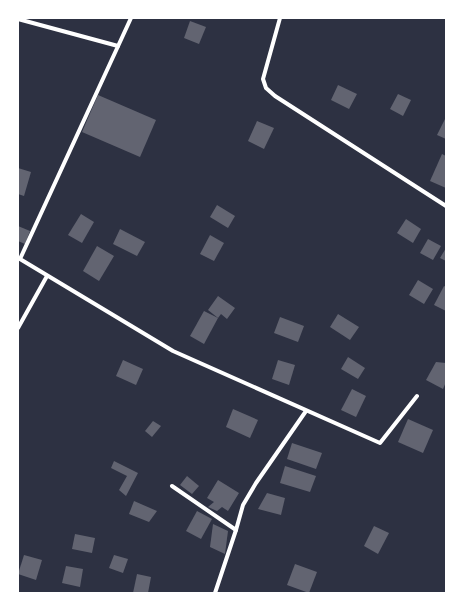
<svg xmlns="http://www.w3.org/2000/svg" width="464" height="611" font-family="'Open Sans',sans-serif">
<rect width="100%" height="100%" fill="#2d3142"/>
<g fill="#626471">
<polygon points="190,21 206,27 199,44 184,38"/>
<polygon points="338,85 357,94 349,109 331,100"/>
<polygon points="398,94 411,100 403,116 390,109"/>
<polygon points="98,95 156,120 140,157 82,132"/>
<polygon points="446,117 446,139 437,135"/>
<polygon points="257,121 274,128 264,149 248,141"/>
<polygon points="442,154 446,156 446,188 430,181"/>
<polygon points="18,168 31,172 24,196 18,194"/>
<polygon points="217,205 235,216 228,228 210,217"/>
<polygon points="81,214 94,222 82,243 68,235"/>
<polygon points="406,219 421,229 413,243 397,233"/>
<polygon points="18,226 30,231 25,244 18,241"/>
<polygon points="120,229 145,242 137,256 113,244"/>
<polygon points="210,235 224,243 214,261 200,254"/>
<polygon points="428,239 441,246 433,260 420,253"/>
<polygon points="97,246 114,256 99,281 83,271"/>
<polygon points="446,248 446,261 440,258"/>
<polygon points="418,280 433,289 424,304 409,295"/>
<polygon points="444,286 446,287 446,311 434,305"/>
<polygon points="218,296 235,308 227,319 221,314 218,318 208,310"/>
<polygon points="204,311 218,318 204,344 190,336"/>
<polygon points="338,314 359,327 350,340 330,327"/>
<polygon points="280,317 304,326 298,342 274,333"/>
<polygon points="348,357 365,368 358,379 341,369"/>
<polygon points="123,360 143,369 136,385 116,376"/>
<polygon points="278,360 295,365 289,385 272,379"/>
<polygon points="436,362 446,363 446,382 443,389 426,380"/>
<polygon points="352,389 366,396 356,417 341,410"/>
<polygon points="233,409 258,420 250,438 226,427"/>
<polygon points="408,419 433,430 423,453 398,442"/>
<polygon points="153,421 161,426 152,437 145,431"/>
<polygon points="292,443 322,453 316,469 287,459"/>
<polygon points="114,461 138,473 126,496 119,490 127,476 111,468"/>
<polygon points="285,466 316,476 310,492 280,483"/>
<polygon points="187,476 199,486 192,494 180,485"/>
<polygon points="218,480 239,493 228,511 222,507 217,511 208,507 214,502 207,498"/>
<polygon points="267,493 285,498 281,515 258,509"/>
<polygon points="134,501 157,511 149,522 129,514"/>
<polygon points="197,511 212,519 201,539 186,531"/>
<polygon points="213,524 228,531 225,554 210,547"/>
<polygon points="374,526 389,533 378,554 364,546"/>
<polygon points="75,534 95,538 92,553 72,549"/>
<polygon points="24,555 42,560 36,580 18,574"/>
<polygon points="114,555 128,559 123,573 109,568"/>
<polygon points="295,564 317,572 309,593 287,585"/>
<polygon points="66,566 83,569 80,587 62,583"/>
<polygon points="137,574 151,577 148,593 133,593"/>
</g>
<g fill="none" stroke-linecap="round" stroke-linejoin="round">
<g stroke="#fff" stroke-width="4">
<polyline points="131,18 20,259 173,351 380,443 417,396"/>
<polyline points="280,18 263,79 266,88 275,96 446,206"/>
<polyline points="18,19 118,46"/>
<polyline points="18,328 47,276"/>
<polyline points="172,486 236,530"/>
<polyline points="215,593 236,530 243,505 256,483 306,411"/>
</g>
</g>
<rect width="464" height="611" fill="none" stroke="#ffffff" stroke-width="38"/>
</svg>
